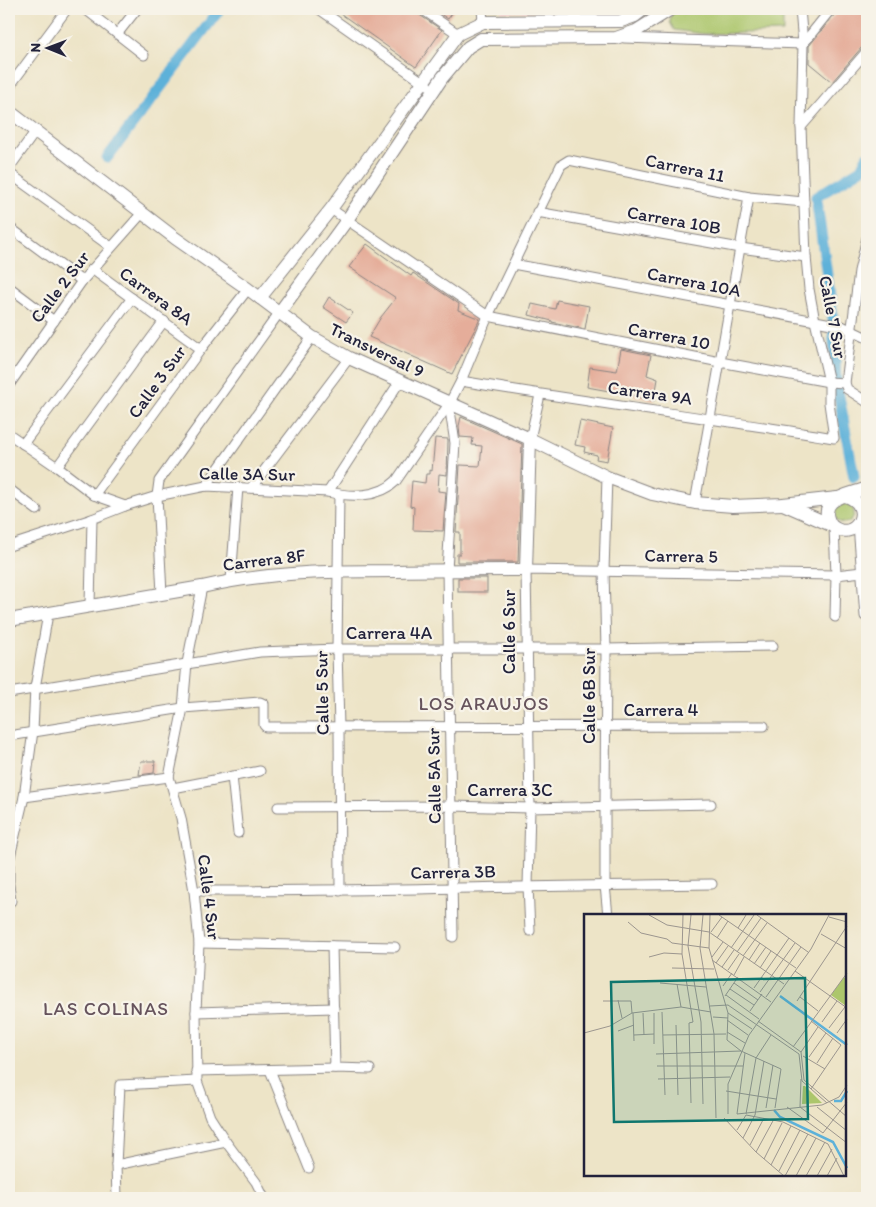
<svg xmlns="http://www.w3.org/2000/svg" width="876" height="1207" font-family="Itim,sans-serif">
<rect width="100%" height="100%" fill="#f7f3e8"/>
<filter id="ink" filterUnits="userSpaceOnUse"><feTurbulence type="fractalNoise" baseFrequency=".02" numOctaves="2"/><feDisplacementMap in="SourceGraphic" scale="10" xChannelSelector="R" yChannelSelector="G"/><feConvolveMatrix kernelMatrix="1 2 1 2 8 2 1 2 1" color-interpolation-filters="sRGB"/></filter>
<filter id="wash" filterUnits="userSpaceOnUse"><feTurbulence type="fractalNoise" baseFrequency=".0096" numOctaves="4" result="noise"/><feDisplacementMap in="SourceGraphic" scale="20" xChannelSelector="R" yChannelSelector="G"/><feGaussianBlur stdDeviation="1.12" result="paint"/><feColorMatrix in="noise" values="0 0 0 0 0 0 0 0 0 0 0 0 0 0 0 0 0 1.4 0 .05"/><feComposite in="paint" operator="in"/></filter>
<g filter="url(#wash)">
<rect width="100%" height="100%" fill="#ede4c7"/>
<polygon fill="#f6cfd7" points="501,9 621,9 614,11 502,12"/>
<g fill="#acc66c" stroke="#677454">
<polygon points="677,9 783,9 783,32 704,34 674,30 670,22 671,15"/>
<circle cx="844" cy="513" r="10"/>
</g>
<g fill="none" stroke-linecap="round" stroke-linejoin="round">
<g stroke="#5db1d9" stroke-width="11">
<polyline points="107,158 220,9"/>
<polyline points="854,477 836,380 833,318 816,197 861,169 867,157"/>
</g>
</g>
<g id="blocks">
<g fill="#e5ad9a">
<polygon points="334,9 416,9 418,14 442,30 416,67"/>
<polygon points="433,9 455,9 448,19"/>
<polygon points="837,9 867,9 867,45 862,47 832,82 809,63 809,46 836,13"/>
<polygon points="367,244 411,276 413,273 459,304 458,310 480,319 452,374 369,337 381,317 396,298 349,267"/>
<polygon points="329,297 353,313 346,322 323,307"/>
<polygon points="557,300 589,306 585,329 552,322 552,321 529,315 532,304 555,309"/>
<polygon points="621,349 651,355 647,375 658,379 654,401 631,395 587,387 590,367 617,371"/>
<polygon points="461,417 522,444 518,562 457,562 457,554 460,554 460,532 456,532 460,465 480,466 482,446 472,445 473,438 460,437 459,426"/>
<polygon points="580,421 613,428 607,461 596,459 597,455 584,452 585,447 575,445"/>
<polygon points="435,438 448,439 448,440 447,475 439,474 438,491 446,492 443,531 413,530 414,507 410,506 412,481 425,483 426,474 430,474 430,470 432,471"/>
<rect x="458" y="578" width="29" height="14"/>
<polygon points="141,761 155,761 154,773 139,775"/>
</g>
</g>
</g>
<g filter="url(#ink)">
<use href="#blocks" fill-opacity="0" stroke="#888381" stroke-width="1"/>
<g fill="none" stroke-linecap="round" stroke-linejoin="round">
<defs>
<g id="street">
<polyline points="85,9 144,55"/>
<polyline points="319,9 427,85"/>
<polyline points="422,9 458,34"/>
<polyline points="482,9 483,22"/>
<polyline points="118,33 137,9"/>
<polyline points="624,38 803,44 831,9"/>
<polyline points="9,87 67,9"/>
<polyline points="801,127 867,51"/>
<polyline points="9,168 35,132"/>
<polyline points="9,173 111,247"/>
<polyline points="331,209 488,316 720,362 829,382 845,383"/>
<polyline points="537,212 740,248 806,257"/>
<polyline points="9,227 82,281"/>
<polyline points="867,238 859,271 845,383 847,389 867,402"/>
<polyline points="513,264 842,326 867,338"/>
<polyline points="92,269 201,349"/>
<polyline points="9,287 54,321"/>
<path d="M461 381C585 402 710 418 834 438L829 403V382L815 321 809 289 806 257 801 127 803 44 800 9"/>
<polyline points="9,385 82,281 143,212"/>
<polyline points="449,404 455,443 447,570 453,937"/>
<polyline points="9,434 57,467 94,495 125,506"/>
<polyline points="530,439 540,395"/>
<polyline points="23,444 132,298"/>
<polyline points="57,467 164,321"/>
<polyline points="607,477 604,571 606,649 605,805 605,885 608,916"/>
<polyline points="206,486 312,337"/>
<polyline points="251,488 349,358"/>
<polyline points="9,489 37,510"/>
<polyline points="328,492 400,381"/>
<polyline points="339,494 337,649 339,728 340,891"/>
<polyline points="94,495 201,349 248,289"/>
<polyline points="695,503 749,197"/>
<polyline points="858,525 865,616"/>
<polyline points="834,528 836,575 835,617"/>
<path d="M9 546 92 519 125 506 157 496 206 486 328 492C350 497 379 498 396 481L449 404 461 381 488 316 561 165 569 160 749 197 804 202"/>
<polyline points="231,580 238,487"/>
<polyline points="202,587 187,663 183,708 169,777 181,818 194,891 199,943 196,1012 197,1081 210,1117 226,1142 256,1182 264,1198"/>
<polyline points="162,594 157,496 159,481 279,313"/>
<polyline points="90,605 92,519"/>
<polyline points="9,693 260,652 337,649 606,649 773,646"/>
<polyline points="9,736 183,708 260,702 264,704 264,725 266,727 764,726"/>
<polyline points="232,776 238,833"/>
<polyline points="173,788 260,771"/>
<polyline points="24,797 169,777"/>
<polyline points="278,807 452,806 530,808 711,804"/>
<polyline points="9,881 9,861 24,797 33,731 35,688 48,614"/>
<polyline points="9,885 11,901"/>
<path d="M194 891C367 891 539 886 712 884"/>
<polyline points="530,931 528,886 530,808 526,570 836,575 862,572"/>
<polyline points="199,943 395,947"/>
<polyline points="332,946 335,1068"/>
<polyline points="196,1012 334,1008"/>
<polyline points="270,1070 309,1168"/>
<polyline points="196,1071 335,1068 370,1069"/>
<polyline points="116,1165 226,1142"/>
<polyline points="117,1198 116,1165 120,1085 197,1081"/>
</g>
<g id="secondary">
<polyline points="9,111 175,238 248,289 312,337 349,358 530,439 607,477 652,494 695,503 733,506 783,504 837,498"/>
<polyline points="260,298 331,209 458,34 483,22 621,21 635,16 644,9"/>
<polyline points="279,313 347,220 442,78 468,47 481,39 616,38 636,31 671,9"/>
<path d="M845 496C876 504 856 546 831 525 815 498 849 495 867 488"/>
<polyline points="783,504 831,525"/>
<path d="M9 620 202 587C266 572 331 571 396 571 439 570 483 570 526 570L530 439"/>
</g>
</defs>
<use href="#street" stroke="#888381" stroke-width="11"/>
<use href="#secondary" stroke="#888381" stroke-width="14"/>
<use href="#street" stroke="#fff" stroke-width="9"/>
<use href="#secondary" stroke="#fff" stroke-width="12"/>
</g>
</g>
<g text-anchor="middle" stroke-width="4.5" stroke-linejoin="round" paint-order="stroke">
<g font-size="18" fill="#22223b" stroke="#f7f3e8">
<text transform="translate(685 168) rotate(12)" y="6">Carrera 11</text>
<text transform="translate(674 220) rotate(10)" y="6">Carrera 10B</text>
<text transform="translate(694 282) rotate(11)" y="6">Carrera 10A</text>
<text transform="translate(60 287) rotate(-53)" y="6">Calle 2 Sur</text>
<text transform="translate(156 296) rotate(36)" y="6">Carrera 8A</text>
<text transform="translate(833 317) rotate(79)" y="6">Calle 7 Sur</text>
<text transform="translate(669 336) rotate(11)" y="6">Carrera 10</text>
<text transform="translate(377 350) rotate(26)" y="6">Transversal 9</text>
<text transform="translate(157 382) rotate(-54)" y="6">Calle 3 Sur</text>
<text transform="translate(650 393) rotate(8)" y="6">Carrera 9A</text>
<text transform="translate(247 474) rotate(1)" y="6">Calle 3A Sur</text>
<text transform="translate(681 556) rotate(1)" y="6">Carrera 5</text>
<text transform="translate(264 560) rotate(-7)" y="6">Carrera 8F</text>
<text transform="translate(509 632) rotate(-90)" y="6">Calle 6 Sur</text>
<text x="389" y="639">Carrera 4A</text>
<text transform="translate(322 693) rotate(-91)" y="6">Calle 5 Sur</text>
<text transform="translate(589 696) rotate(-90)" y="6">Calle 6B Sur</text>
<text x="661" y="716">Carrera 4</text>
<text transform="translate(434 776) rotate(-91)" y="6">Calle 5A Sur</text>
<text x="510" y="796">Carrera 3C</text>
<text transform="translate(453 872) rotate(-1)" y="6">Carrera 3B</text>
<text transform="translate(209 897) rotate(83)" y="6">Calle 4 Sur</text>
</g>
<g font-size="19" letter-spacing="1" fill="#66535c" stroke="#f7f3e8">
<text x="484" y="710">LOS ARAUJOS</text>
<text x="106" y="1015">LAS COLINAS</text>
</g>
</g>
<g transform="translate(584 914)">
<rect width="262" height="262" fill="#ede4c7"/>
<path d="M260 63 262 65V92L247 81ZM219 172H221L238 189 218 190Z" fill="#acc66c"/>
<path fill="none" stroke="#5db1d9" stroke-width="2.5" d="M196 82 263 131M250 187H257L263 177M190 196 196 203 249 228 263 254"/>
<path fill="none" stroke="#9c968f" stroke-width="1" d="M65 1 83 11 125 18 200 70M99 1 98 40 109 108 105 109 107 189M107 1 104 32 117 108 119 190M119 1 116 34 130 120 132 204M126 1 125 34 144 99 143 126 157 137 197 155 191 194M135 1 212 54M173 1 224 38M245 3 263 8M44 8 57 19 83 25 88 29 125 34M154 14 162 1M127 18 138 3M237 20 263 35M133 24 144 7M147 34 170 1M153 38 177 4M159 42 183 9M65 43 80 39 98 40M128 43 139 28M128 46 187 88M165 46 176 29M132 49 144 32M170 50 182 33M138 53 150 36M88 54 130 55M176 54 187 37M144 56 155 40M211 57 263 94M150 61 160 43M76 69 122 73M150 69 174 86M93 70 97 93M139 72 148 59M170 74 205 24M146 75 170 91M176 78 211 29M142 81 175 105M141 82 154 63M182 83 217 33M216 83 234 97M34 86 38 104M19 87H47L48 99M213 87 263 12M126 92 144 91 215 140 218 167 243 189M166 97 178 80M78 98 81 181M49 99 50 127M59 99 60 121M144 99 168 115M129 103 144 104M143 106 164 121M174 107 217 138 220 166 263 203M227 107 257 131 227 175M238 108 253 87M92 111 94 181M245 114 261 93M34 117 50 111M143 118 161 129M0 119 26 112 48 99 97 93 127 98M253 119 263 105M50 121 70 120M79 121 142 120M70 130V99M209 133 263 59M217 138 234 113M161 139 153 200 238 191 255 183 263 171M72 140 157 137M219 142 241 155M225 143 242 119M233 149 249 124M73 152H159M74 165 146 163M217 165 216 193 263 229M142 177 192 185M203 193 239 219 263 188M233 193 263 217M182 194 189 151M144 200V170L165 121 227 35 245 1M162 200 172 144 187 121M140 204 172 238 200 262M153 216 162 201 199 208 244 230 260 262M159 224 171 201 180 147M166 231 180 204M172 238 190 205M180 245 198 209M187 251 207 212M195 257 216 216M201 262 224 220M212 262 232 224M222 262 241 228M233 262 248 235M243 262 253 244"/>
<path fill="#0f766e" fill-opacity="0.15" stroke="#0f766e" stroke-width="2.5" d="M221 64 224 205 30 208 27 68Z"/>
<rect width="262" height="262" fill="none" stroke="#22223b" stroke-width="2.5"/>
</g>
<rect width="876" height="1207" fill="none" stroke="#f7f3e8" stroke-width="30"/>
<g transform="translate(48 48) rotate(271)" stroke="#f7f3e8" stroke-width="4" paint-order="stroke">
<path d="M0-4L9 19L0 12L-9 19Z" fill="#22223b"/>
<text y="-8" font-size="14" font-weight="bold" text-anchor="middle" fill="#22223b">N</text>
</g>
</svg>
